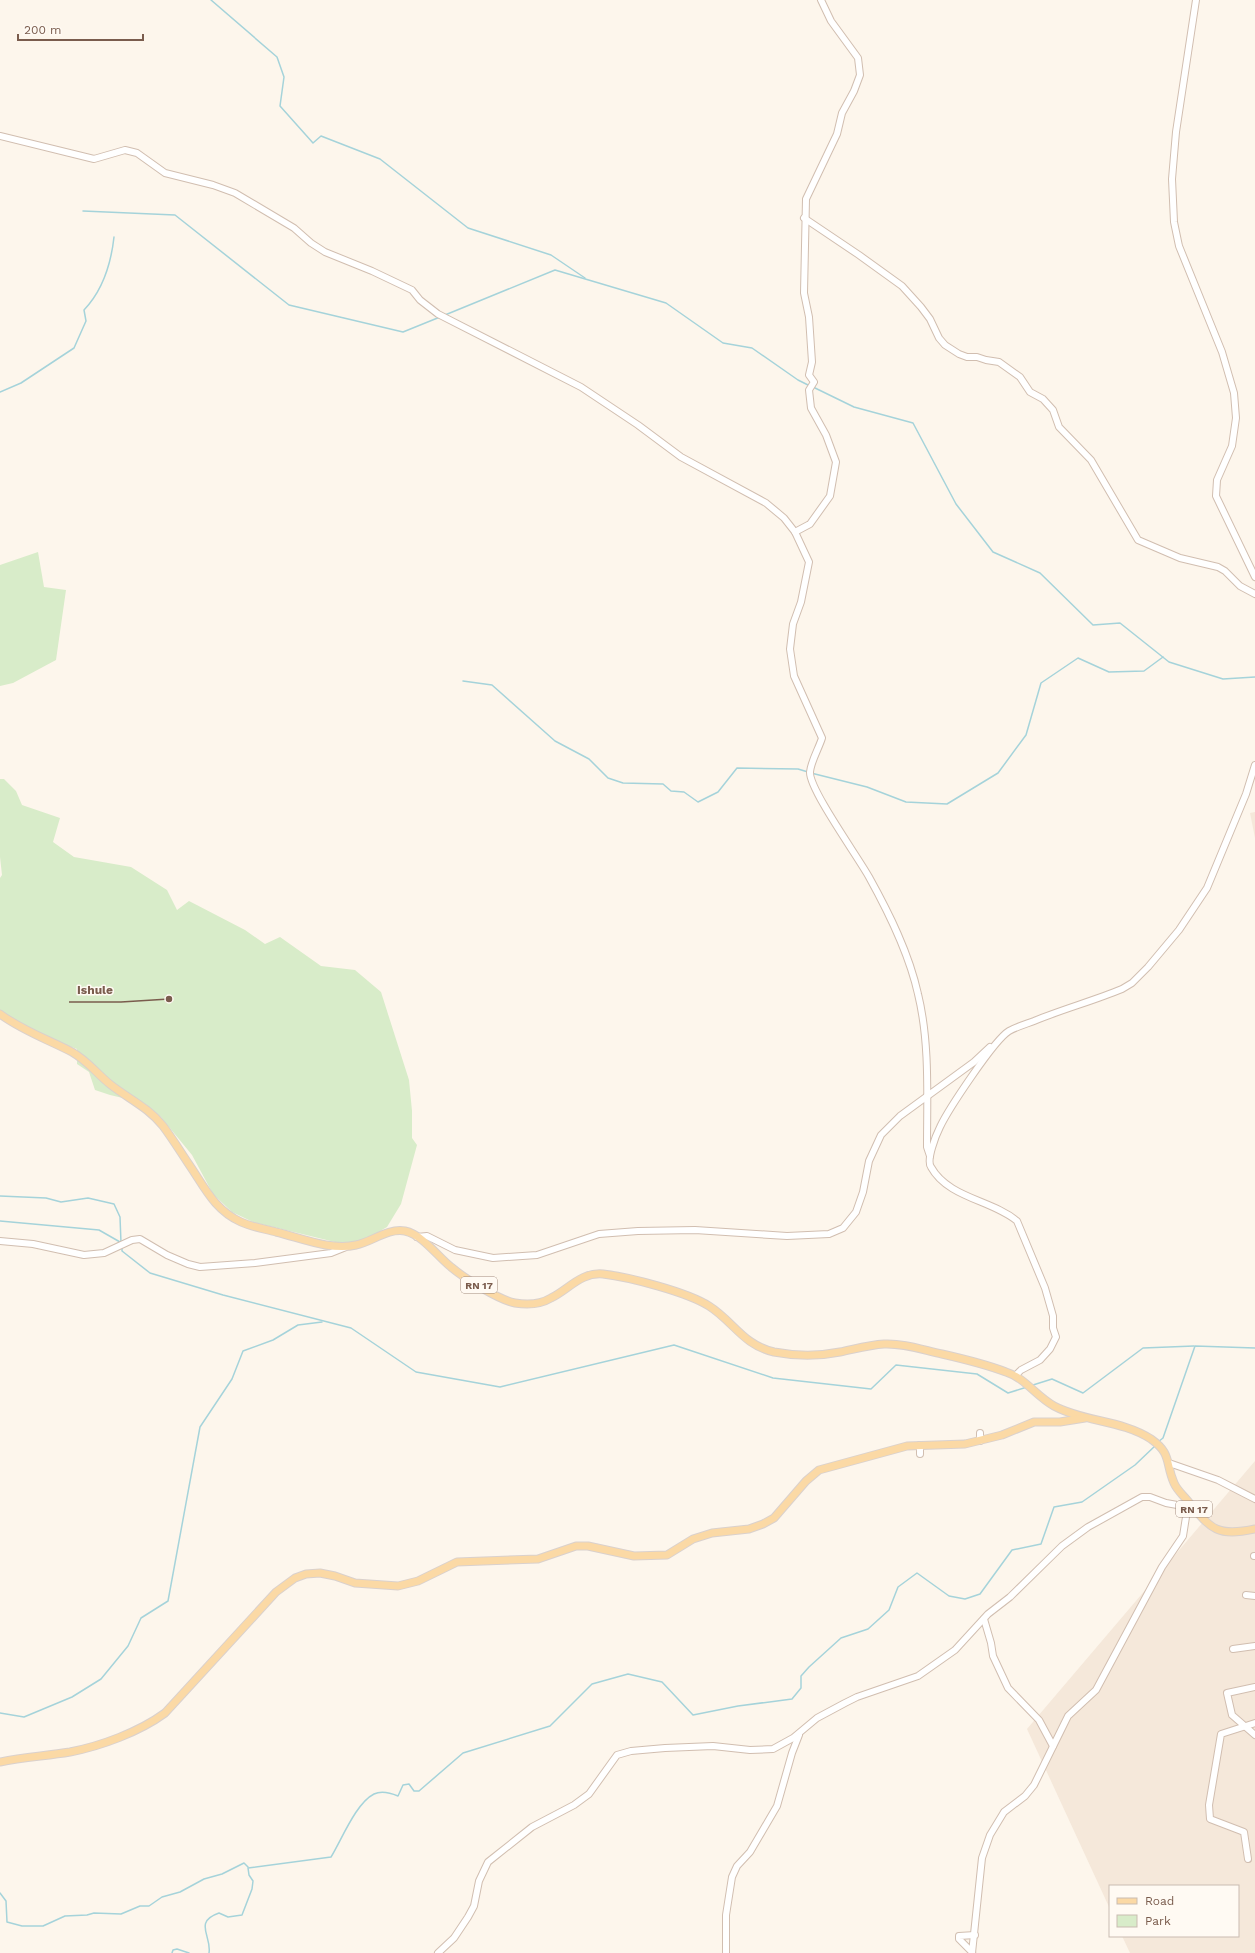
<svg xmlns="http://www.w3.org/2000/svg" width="1255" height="1953" font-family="'Work Sans',sans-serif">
<rect width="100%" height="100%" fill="#fdf6ec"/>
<g fill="#f5e8da">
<polygon points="1255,812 1255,838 1250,813"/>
<polygon points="1255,1461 1255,1953 1130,1953 1122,1936 1238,1936 1238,1886 1110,1886 1110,1909 1027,1729"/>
</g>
<g fill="#d8ecc9">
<polygon points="38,552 44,587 66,590 56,660 13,683 0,686 0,565"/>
<polygon points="0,779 4,779 16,791 22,805 60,818 53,842 74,857 131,867 167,890 177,910 189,901 245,930 265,944 280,937 321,966 355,970 381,992 409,1080 412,1111 412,1138 417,1145 401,1204 387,1227 363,1241 343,1244 253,1222 232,1212 213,1194 192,1155 160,1116 144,1103 110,1095 95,1090 89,1072 77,1064 77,1049 23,1029 0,1011 0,878 2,875 0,857"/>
</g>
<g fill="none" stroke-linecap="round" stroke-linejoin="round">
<g stroke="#a5d3da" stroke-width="1.5">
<polyline points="211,0 277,57 284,77 280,106 313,143 321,136 380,159 468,228 551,255 585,278"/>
<polyline points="83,211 175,215 289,305 403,332 440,317"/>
<polyline points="445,315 555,270 666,303 723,343 752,348 798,380 810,386"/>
<polyline points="813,387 854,407 913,423 956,504 993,552 1040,573 1093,625 1120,623 1169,662 1223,679 1255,677"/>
<path d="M0 392 21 383 74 348 86 321 84 310C103 290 111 264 114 237"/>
<polyline points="463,681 492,685 555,741 589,759 608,778 623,783 663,784 671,791 684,792 698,802 718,792 737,768 798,769 808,772"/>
<polyline points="811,773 867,787 906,802 947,804 998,773 1026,735 1041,683 1078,658 1109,672 1144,671 1163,657"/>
<polyline points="0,1196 46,1198 61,1202 88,1198 114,1204 120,1217 121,1243"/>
<polyline points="0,1221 99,1230 120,1242"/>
<polyline points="122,1248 122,1251 150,1273 223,1295 351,1328 416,1372 500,1387 674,1345 773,1378 871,1389 896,1365 977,1374 1008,1393 1027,1387"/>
<polyline points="1033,1385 1052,1379 1083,1393 1143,1348 1194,1346"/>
<polyline points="1158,1442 1163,1438 1195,1346 1255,1348"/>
<polyline points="0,1713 24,1717 72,1697 101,1679 128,1646 141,1618 168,1601 200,1427 232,1379 243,1351 273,1340 298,1325 322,1322"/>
<polyline points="0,1893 6,1901 7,1922 22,1926 43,1926 65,1916 87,1915 94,1913 121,1914 140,1906 149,1906 162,1897 180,1892 204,1879 222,1874 244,1863 248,1867"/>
<polyline points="172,1953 173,1950 177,1949 189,1953"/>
<path d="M209 1953C212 1936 193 1922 219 1913L228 1917 242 1915 252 1889 253 1881 249 1875 248 1868 331 1857C342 1839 356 1803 374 1794 382 1790 391 1793 398 1796L403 1785 409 1784 414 1791H419L463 1753 550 1726 592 1684 628 1674 662 1682 693 1715 738 1706 792 1699 801 1688V1676L809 1667 841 1638 868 1629 889 1610 898 1587 917 1573 949 1596 965 1599 980 1594 1012 1550 1041 1544 1054 1507 1082 1502 1135 1465 1156 1445"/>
</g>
<defs>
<g id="minor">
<polyline points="1196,0 1176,132 1172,179 1174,222 1179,246 1222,352 1234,393 1236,418 1232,446 1217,480 1216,496 1255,577"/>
<path d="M0 136 94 159 125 150 137 153 165 173 213 185 235 193 294 228 311 243 325 252 372 271 412 290 420 300 438 314 581 387 638 425 681 457 766 503 784 518 795 532 809 562 801 602 793 624 790 649 794 676 822 738C819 748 811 761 810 772 809 789 858 857 869 877 889 913 909 953 918 994 930 1043 927 1097 927 1147L930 1156"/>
<polyline points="804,218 859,255 902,286 921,307 930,319 939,338 945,345 959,354 967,357 977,357 986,360 999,362 1020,377 1030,392 1043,399 1053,410 1059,427 1091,460 1138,540 1180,558 1218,567 1225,571 1240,586 1255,594"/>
<polyline points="795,532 810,524 830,496 836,462 826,435 811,408 809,390 814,382 809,375 812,362 809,317 804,293 806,199 837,134 842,113 854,91 860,75 858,58 831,21 821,0"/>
<polyline points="417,1237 427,1236 455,1250 493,1258 537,1255 599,1234 638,1231 695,1230 787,1236 829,1234 843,1228 856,1212 863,1192 869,1161 881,1135 900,1116 974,1062 990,1047"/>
<polyline points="0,1241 33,1244 84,1255 104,1253 132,1240 140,1239 167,1255 188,1264 200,1267 255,1263 331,1253 346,1247"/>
<path d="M1016 1375 1021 1370 1040 1360 1050 1349 1056 1337 1053 1328V1316L1045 1288 1017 1221C992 1200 948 1198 931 1167 926 1160 936 1135 940 1127 948 1110 994 1040 1009 1031 1016 1027 1026 1024 1034 1021 1063 1009 1093 1001 1122 989L1132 983 1148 967 1179 930 1207 888 1246 794 1255 765"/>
<polyline points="980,1433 980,1441"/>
<polyline points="920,1445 920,1454"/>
<polyline points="1169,1463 1218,1480 1255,1499"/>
<polyline points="1254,1556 1255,1556"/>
<polyline points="1246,1595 1255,1596"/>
<polyline points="984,1619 991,1643 993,1656 1008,1688 1039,1720 1053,1746"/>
<polyline points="1233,1649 1255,1646"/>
<polyline points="1255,1687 1227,1693 1232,1715 1255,1735"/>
<polyline points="1248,1859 1244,1832 1210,1819 1209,1805 1221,1734 1255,1723"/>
<polyline points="972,1952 959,1939 959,1936 975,1935"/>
<polyline points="438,1953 454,1938 468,1917 474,1906 479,1881 488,1862 532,1827 574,1805 589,1794 617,1755 631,1751 665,1748 713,1746 750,1750 773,1749 793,1738 817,1718 845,1703 857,1697 918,1676 955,1650 988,1614 1010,1597 1062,1546 1088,1527 1142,1497 1150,1497 1166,1503 1194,1508"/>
<polyline points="726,1953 726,1915 732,1877 737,1866 750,1852 777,1806 792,1753 799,1735"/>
<polyline points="972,1953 982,1858 990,1835 1004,1812 1025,1796 1034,1785 1068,1716 1096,1690 1162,1567 1183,1536 1186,1517 1184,1505"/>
</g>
<g id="major">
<path d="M0 1014C23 1031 47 1039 72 1052 88 1061 97 1074 111 1085 129 1099 149 1108 163 1126 172 1138 180 1151 188 1163 204 1186 214 1210 241 1222 252 1227 265 1229 276 1232 301 1238 331 1251 356 1245 372 1242 387 1228 405 1231 423 1235 437 1256 451 1267 464 1278 499 1300 515 1303 527 1305 541 1304 551 1298 569 1289 581 1272 603 1274 629 1277 687 1292 709 1306 733 1321 743 1345 774 1352 795 1356 820 1356 840 1352 855 1349 869 1345 884 1344 904 1343 923 1350 942 1354 964 1359 985 1364 1006 1372 1025 1378 1036 1396 1054 1406 1084 1422 1122 1420 1151 1439 1172 1454 1165 1462 1174 1483 1177 1490 1182 1494 1187 1500 1211 1529 1216 1537 1255 1529"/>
<path d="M0 1762C23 1757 46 1756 70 1752 101 1746 139 1732 165 1713L276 1592 295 1578 306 1574 320 1573 335 1576 355 1583 398 1586 418 1581 457 1562 538 1559 576 1546H588L634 1556 667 1555 693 1539 712 1533 749 1529 763 1524 774 1518 806 1481 819 1470 907 1446 965 1444 1002 1435 1034 1422H1060L1085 1418"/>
</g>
</defs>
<use href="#minor" stroke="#d1beb0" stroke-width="8"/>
<use href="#major" stroke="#dad1cd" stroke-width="9"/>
<use href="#minor" stroke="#fff" stroke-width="6"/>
<use href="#major" stroke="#fbd9a5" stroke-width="7"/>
</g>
<g text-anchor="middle" stroke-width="3" stroke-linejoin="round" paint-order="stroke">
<g fill="#fffaf3" stroke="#a28b7f" stroke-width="1">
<rect x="461" y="1277" width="36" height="16" rx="3"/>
<rect x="1176" y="1501" width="36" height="16" rx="3"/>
</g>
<g font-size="10" font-weight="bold" fill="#7a5c4d">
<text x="479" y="1289">RN 17</text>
<text x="1194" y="1513">RN 17</text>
</g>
</g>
<path fill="none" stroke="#7a5c4d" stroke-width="1.5" d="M169 999L121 1002H69"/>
<circle fill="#7a5c4d" stroke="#fffaf3" stroke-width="1.5" cx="169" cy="999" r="4"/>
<g font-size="12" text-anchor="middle" font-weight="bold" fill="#7a5c4d" stroke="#fffaf3" stroke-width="3" stroke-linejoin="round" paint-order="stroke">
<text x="95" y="994">Ishule</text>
</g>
<rect x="1109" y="1885" width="130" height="52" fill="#fffaf3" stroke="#cabbb1"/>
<rect x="1117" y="1898" width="20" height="6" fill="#fbd9a5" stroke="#cabbb1"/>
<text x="1145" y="1905" font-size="12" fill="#7a5c4d">Road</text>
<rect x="1117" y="1915" width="20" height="12" fill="#d8ecc9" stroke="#cabbb1"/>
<text x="1145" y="1925" font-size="12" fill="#7a5c4d">Park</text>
<path d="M18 34v6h125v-6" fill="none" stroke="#7a5c4d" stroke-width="2"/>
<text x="24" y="34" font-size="12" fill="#7a5c4d" stroke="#fffaf3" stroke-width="3" paint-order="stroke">200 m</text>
</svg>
